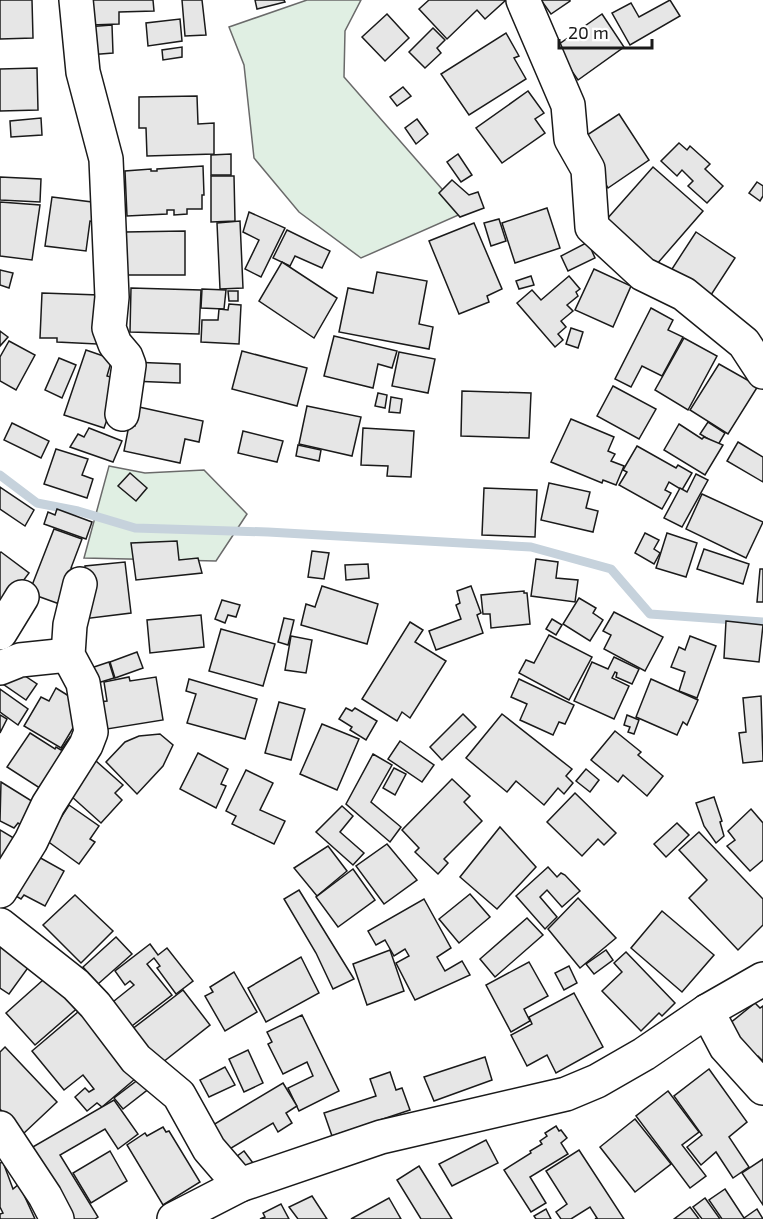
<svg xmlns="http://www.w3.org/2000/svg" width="763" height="1219" font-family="'Exo 2',sans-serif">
<rect width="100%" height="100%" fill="#fff"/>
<g fill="#e0efe3" stroke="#6a6a6a" stroke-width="1.5">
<polygon points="307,0 361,0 345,31 344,77 463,213 361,258 299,212 254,158 244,65 229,27"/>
<polygon points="109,466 145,473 204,470 247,514 216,561 84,558"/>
</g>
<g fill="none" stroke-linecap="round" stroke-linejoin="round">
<polyline stroke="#c6d2dc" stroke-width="9" points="0,475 37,503 78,511 135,528 268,532 531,547 611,569 650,614 763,622"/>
</g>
<g fill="#e6e6e6" stroke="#1a1a1a" stroke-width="1.5">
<polygon points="0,0 32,0 33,38 0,39"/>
<polygon points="91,0 153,0 154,11 119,12 119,24 91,25"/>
<polygon points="182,0 202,0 206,35 185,36"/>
<polygon points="255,0 284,0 285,2 257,9"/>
<polygon points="429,0 506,0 485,19 477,10 447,39 419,9"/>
<polygon points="541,0 570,0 570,1 551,14"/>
<polygon points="670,0 680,16 630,45 612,13 631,3 639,17"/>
<polygon points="387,14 409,38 385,61 362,37"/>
<polygon points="602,14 624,47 578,80 555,47"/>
<polygon points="180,19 182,41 148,46 146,23"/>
<polygon points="112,25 113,53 88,55 86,27"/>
<polygon points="433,28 445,40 437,48 441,53 425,68 409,52"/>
<polygon points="506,33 519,56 514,58 526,79 469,115 441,74"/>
<polygon points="182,47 182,57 163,60 162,50"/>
<polygon points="37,68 38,110 0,111 0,69"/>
<polygon points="403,87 411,96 397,106 390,97"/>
<polygon points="528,91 544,113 535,119 545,133 502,163 476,128"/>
<polygon points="197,96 198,124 214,123 214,154 147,156 146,128 139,128 139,97"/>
<polygon points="619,114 649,160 608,188 578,141"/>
<polygon points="41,118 42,135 11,137 10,121"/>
<polygon points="417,119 428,134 416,144 405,128"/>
<polygon points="679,143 687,150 690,146 710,164 705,169 723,186 707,203 688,186 693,181 682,170 677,176 661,161"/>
<polygon points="231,154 231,175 211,175 211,155"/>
<polygon points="458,154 472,175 461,182 447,162"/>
<polygon points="203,166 204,195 202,195 202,209 187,209 187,214 174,215 174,210 167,210 167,214 127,216 125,171 151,169 151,171 157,171 157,169"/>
<polygon points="653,167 703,211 650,272 599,228"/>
<polygon points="211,176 234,176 235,221 211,222"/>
<polygon points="0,177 41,179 40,202 0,200"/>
<polygon points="452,180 469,195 478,192 484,208 460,217 439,193"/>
<polygon points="757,182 763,186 763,196 760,201 749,193"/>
<polygon points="52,197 100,203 97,222 90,221 86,251 45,246"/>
<polygon points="0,202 40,205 32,260 0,256"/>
<polygon points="547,208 560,248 515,263 502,223"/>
<polygon points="249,212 285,228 261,277 245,269 259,240 243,232"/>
<polygon points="499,219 506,241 491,246 484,223"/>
<polygon points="240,221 243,288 220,289 217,223"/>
<polygon points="474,223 502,289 487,296 489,302 459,314 429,241"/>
<polygon points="287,230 330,251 322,268 295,256 290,266 273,258"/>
<polygon points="185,231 185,275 126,275 125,232"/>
<polygon points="696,232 735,258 711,295 672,269"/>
<polygon points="588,242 595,258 568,271 561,256"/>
<polygon points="282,262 337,298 314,338 259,301"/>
<polygon points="594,269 631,286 613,327 575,310"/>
<polygon points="0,270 13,273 9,288 0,285"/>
<polygon points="377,272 427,281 419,324 433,327 429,349 339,332 348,288 373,293"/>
<polygon points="531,276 534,285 519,289 516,281"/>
<polygon points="569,276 580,289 576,292 578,296 567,305 573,311 561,321 566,327 558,334 563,340 555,347 517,303 532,290 541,300"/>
<polygon points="131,288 201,290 199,334 130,332"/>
<polygon points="202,289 226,290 224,309 201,308"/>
<polygon points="228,291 238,291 238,301 229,301"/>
<polygon points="42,293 99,295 97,344 57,342 57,338 40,338"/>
<polygon points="229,304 241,305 239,344 201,342 202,320 218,320 219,309 228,310"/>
<polygon points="651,308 673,320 668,330 683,337 662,376 642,366 631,387 615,379"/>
<polygon points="571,328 583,332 578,348 566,344"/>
<polygon points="0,331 8,337 0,346"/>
<polygon points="334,336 397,351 392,368 378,364 373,388 324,376"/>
<polygon points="684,338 717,356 688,410 655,390"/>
<polygon points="9,341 35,355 16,390 0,381 0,357"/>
<polygon points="86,350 112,359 107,376 121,380 104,428 64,415"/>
<polygon points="242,351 307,368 297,406 232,389"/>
<polygon points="399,352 435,359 428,393 392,386"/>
<polygon points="59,358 76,365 62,398 45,390"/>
<polygon points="131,362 180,364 180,383 131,381"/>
<polygon points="719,364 758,386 728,434 690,410"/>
<polygon points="613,386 656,409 639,439 597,416"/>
<polygon points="462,391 531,393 529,438 461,436"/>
<polygon points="378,393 387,395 385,408 375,406"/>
<polygon points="391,397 402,399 400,413 389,412"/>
<polygon points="307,406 361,417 352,456 299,444"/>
<polygon points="139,407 203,421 199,442 185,439 180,463 124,451 129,425 135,426"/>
<polygon points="571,419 614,437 608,451 615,454 611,461 624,466 616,485 603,480 602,483 551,462"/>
<polygon points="708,422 725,433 718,445 700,434"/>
<polygon points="12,423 49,441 41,458 4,440"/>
<polygon points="679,424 702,439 704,437 723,445 705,475 664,450"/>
<polygon points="89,428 122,441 113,462 70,447 78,434 84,437"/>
<polygon points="363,428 414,431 411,477 387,476 388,466 361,465"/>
<polygon points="243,431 283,441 277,462 238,453"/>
<polygon points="738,442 763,457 763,482 727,461"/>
<polygon points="298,445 321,450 319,461 296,456"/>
<polygon points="637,446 676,468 678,465 692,473 682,490 669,482 665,490 671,493 662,509 619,485 627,472 623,470"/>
<polygon points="56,449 88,459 82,475 93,479 87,498 44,484"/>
<polygon points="130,473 147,488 136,501 118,486"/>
<polygon points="696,474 708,480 682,527 664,518 680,488 687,492"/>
<polygon points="549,483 590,492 586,508 598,511 593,532 541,520"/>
<polygon points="0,487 34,510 25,526 0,509"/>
<polygon points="484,488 537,490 535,537 482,535"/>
<polygon points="702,494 763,522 746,558 686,529"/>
<polygon points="57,509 92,522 86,539 44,524 48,512 55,515"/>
<polygon points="54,529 82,539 71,568 78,571 65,606 29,593"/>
<polygon points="645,533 659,540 654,549 660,553 654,564 635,553"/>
<polygon points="667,533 697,543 686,577 656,568"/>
<polygon points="177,541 179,560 198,558 202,573 136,580 131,543"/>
<polygon points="704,549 749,564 743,584 697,569"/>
<polygon points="312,551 329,553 324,579 308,577"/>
<polygon points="1,552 29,573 0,612 0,553"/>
<polygon points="536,559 558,562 556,578 578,580 575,602 531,596"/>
<polygon points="125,562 131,613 83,619 86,580 85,566"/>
<polygon points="368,564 369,578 346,580 345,565"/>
<polygon points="760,569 763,569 763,602 757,602"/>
<polygon points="322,586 378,604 367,644 301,625 306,604 315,607"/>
<polygon points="471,586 481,613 477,615 483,633 436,650 429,631 461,619 456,605 460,603 457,591"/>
<polygon points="524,591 524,593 527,593 530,624 491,628 490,614 483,614 481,595"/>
<polygon points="579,598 596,608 593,613 603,620 590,641 563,624"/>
<polygon points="222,600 240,605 236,617 228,615 225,623 215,619"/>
<polygon points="614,612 663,637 645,671 604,649 611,635 603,631"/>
<polygon points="201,615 204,647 150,653 147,620"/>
<polygon points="284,618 294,620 288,645 278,642"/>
<polygon points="552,619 562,625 556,635 546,629"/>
<polygon points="726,621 763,625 759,662 724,658"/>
<polygon points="410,622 423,630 415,642 446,661 410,718 402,712 397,721 362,699"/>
<polygon points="221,629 275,644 263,686 209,671"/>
<polygon points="549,635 592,657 569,700 519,673 526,660 534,663"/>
<polygon points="291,636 312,640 306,673 285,670"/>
<polygon points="690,636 716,646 697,698 679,691 685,672 671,667 679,647 685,650"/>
<polygon points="137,652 143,668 115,678 110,662"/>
<polygon points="614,657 639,669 632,684 616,677 617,673 615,672 612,678 629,686 614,719 574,701 592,662 608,669"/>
<polygon points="109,662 114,678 91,685 85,670"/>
<polygon points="10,666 37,684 26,700 0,682"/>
<polygon points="129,677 130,681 156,677 163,720 101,730 97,702 107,701 104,682"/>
<polygon points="189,679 257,699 245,739 187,723 196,694 186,691"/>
<polygon points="519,679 574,705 565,724 559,722 553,735 520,720 527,704 511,697"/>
<polygon points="651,679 698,700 687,725 683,722 677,735 636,717"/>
<polygon points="56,688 80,703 79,718 61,748 24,726 41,697 49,701"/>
<polygon points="0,689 28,709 18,725 0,712"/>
<polygon points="761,696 763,761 743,763 739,733 746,732 743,698"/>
<polygon points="279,702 305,709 291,760 265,753"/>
<polygon points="346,708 352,711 355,708 377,721 366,740 350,730 352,727 339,719"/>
<polygon points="463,714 476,727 442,760 430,747"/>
<polygon points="502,714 572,769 566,776 573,783 564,794 558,788 544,805 516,781 507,792 466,758"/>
<polygon points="0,715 7,719 0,733"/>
<polygon points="627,715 639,720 634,734 628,732 630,727 624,725"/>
<polygon points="322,724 359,739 337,790 300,774"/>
<polygon points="615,731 641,752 638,755 663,776 647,796 623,775 618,782 591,760"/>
<polygon points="30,733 55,749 56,747 61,750 70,737 82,744 49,794 7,767"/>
<polygon points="160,734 173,745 163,766 137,794 106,762 125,742 139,736"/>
<polygon points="400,741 434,765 422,782 388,759"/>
<polygon points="87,753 123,785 115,793 122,800 101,823 61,787"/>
<polygon points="198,753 228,769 221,784 226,786 216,808 180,789"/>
<polygon points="373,754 392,765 371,802 401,827 390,842 346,804"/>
<polygon points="394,768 406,774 395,795 383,788"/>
<polygon points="586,769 599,780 590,792 576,781"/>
<polygon points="246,770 273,783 260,810 285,821 274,844 232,824 236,816 226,811"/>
<polygon points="452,779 470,796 464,802 482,821 444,859 448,863 438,874 415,852 419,848 402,830"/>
<polygon points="1,782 43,808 29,830 18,823 14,828 0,821"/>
<polygon points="575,793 616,833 604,845 598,839 582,856 547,822"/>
<polygon points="714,797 722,821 720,822 724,836 716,843 704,826 696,803"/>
<polygon points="69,805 99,826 90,839 95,842 79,864 39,835 60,819"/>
<polygon points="342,806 353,816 340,832 364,853 353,865 316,832"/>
<polygon points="751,809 763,823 763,860 750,871 727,846 735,840 728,831"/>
<polygon points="677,823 689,835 666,857 654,844"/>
<polygon points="500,827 536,867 497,909 460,877"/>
<polygon points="0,830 17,840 0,865"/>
<polygon points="699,832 763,899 763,925 738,950 689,898 707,880 679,850"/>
<polygon points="387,844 417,880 384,904 356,866"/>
<polygon points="328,846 347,871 317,896 294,868"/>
<polygon points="28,851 64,871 45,906 24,895 21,899 7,891"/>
<polygon points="548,867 557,877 561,873 565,875 580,891 562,907 547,890 540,897 557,917 545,929 516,896"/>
<polygon points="353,869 375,900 338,927 316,897"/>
<polygon points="299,890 354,979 333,989 316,953 284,899"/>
<polygon points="470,894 490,917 459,943 439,919"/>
<polygon points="75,895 113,931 81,963 43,925"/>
<polygon points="578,898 616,938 580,968 548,929"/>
<polygon points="424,899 451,948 437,957 445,971 462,961 470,975 415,1000 396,963 409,956 405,949 394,956 385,940 376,945 368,931"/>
<polygon points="662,911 714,955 682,992 631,948"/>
<polygon points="527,918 543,935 495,977 480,959"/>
<polygon points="0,934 35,958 9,994 0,988"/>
<polygon points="116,937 132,954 98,984 83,967"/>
<polygon points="150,944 158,955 167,948 193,981 176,994 157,968 160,966 154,958 147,964 172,995 128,1029 109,1005 134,985 130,981 125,985 115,971"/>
<polygon points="390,950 404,991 367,1005 353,964"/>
<polygon points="606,950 613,960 594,974 586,964"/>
<polygon points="626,952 675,1003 662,1016 659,1013 641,1031 602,991 622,972 614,963"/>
<polygon points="301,957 319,993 266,1022 248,988"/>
<polygon points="529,962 548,996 524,1009 530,1021 511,1032 486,985"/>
<polygon points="569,966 577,983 564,990 555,973"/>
<polygon points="52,972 81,1005 35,1045 6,1013"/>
<polygon points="234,972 257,1012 225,1031 205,996 213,992 210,987"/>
<polygon points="183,990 210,1025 158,1066 131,1030"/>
<polygon points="574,993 603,1047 556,1073 547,1055 527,1066 511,1035 532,1024 529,1017"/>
<polygon points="755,1003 760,1008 763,1006 763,1061 758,1056 751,1064 724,1028"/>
<polygon points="85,1006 142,1073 102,1107 97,1103 87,1111 75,1097 85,1088 89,1092 94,1089 83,1075 64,1090 32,1051"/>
<polygon points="302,1015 339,1091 299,1111 288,1088 313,1076 307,1062 283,1074 268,1044 272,1042 267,1032"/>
<polygon points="5,1047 57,1102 23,1134 0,1109 0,1052"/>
<polygon points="248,1050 263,1083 244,1092 229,1059"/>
<polygon points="485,1057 492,1080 434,1101 424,1077"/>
<polygon points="225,1067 235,1085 209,1097 200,1080"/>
<polygon points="709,1069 747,1122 729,1137 749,1167 733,1178 716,1152 701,1165 687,1147 702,1135 674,1096"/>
<polygon points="390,1072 396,1090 402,1088 410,1110 332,1136 324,1113 376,1096 370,1079"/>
<polygon points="147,1073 155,1084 123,1109 114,1098"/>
<polygon points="283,1083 297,1106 286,1113 292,1123 278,1132 273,1123 228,1150 213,1125"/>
<polygon points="668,1091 699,1132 682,1145 706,1176 690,1188 636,1116"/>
<polygon points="114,1100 138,1134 118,1149 105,1129 60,1155 98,1217 95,1219 74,1219 31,1148"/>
<polygon points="635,1119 671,1164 635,1192 600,1147"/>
<polygon points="556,1126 559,1131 561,1130 567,1138 561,1143 568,1154 530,1177 546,1203 531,1212 504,1170 531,1153 530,1151 542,1144 540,1141 547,1136 545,1133"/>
<polygon points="163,1127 166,1132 169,1131 200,1182 163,1205 127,1145 145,1133 147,1136"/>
<polygon points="486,1140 498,1163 452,1186 439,1164"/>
<polygon points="579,1150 624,1219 595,1219 597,1218 590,1207 571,1219 561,1219 556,1212 567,1204 546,1171"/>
<polygon points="110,1151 127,1181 91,1203 73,1173"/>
<polygon points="244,1151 256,1167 241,1179 229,1162"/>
<polygon points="763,1159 763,1205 742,1173"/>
<polygon points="3,1162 13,1189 19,1184 35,1219 0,1219 0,1214 3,1213 0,1207 0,1163"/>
<polygon points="419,1166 452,1219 421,1219 397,1180"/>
<polygon points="725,1189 744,1218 757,1209 763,1219 722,1219 709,1200"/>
<polygon points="312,1196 327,1219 298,1219 289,1207"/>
<polygon points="389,1198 401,1219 351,1219"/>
<polygon points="705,1198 720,1219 702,1219 693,1207"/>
<polygon points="281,1204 289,1219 260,1219 265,1217 263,1213"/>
<polygon points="690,1207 699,1219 674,1219"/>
<polygon points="546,1209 551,1219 536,1219 534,1216"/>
</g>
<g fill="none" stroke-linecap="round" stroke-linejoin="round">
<defs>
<g id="minor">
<polyline points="76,0 83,72 106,159 112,297 109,328 115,344 126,357 129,365 122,414"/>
<polyline points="523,0 568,105 571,139 588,169 592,227 643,274 684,294 744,343 763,372"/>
<polyline points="0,633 22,597"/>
<polyline points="0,668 20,660 68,655"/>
<polyline points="0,891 31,841 48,805 86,745 91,732 83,683 68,655 70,625 80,584"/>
<polyline points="0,925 76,985 95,1005 136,1059 179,1095 209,1149 240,1185"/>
<polyline points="707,1011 726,1047 763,1088"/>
<polyline points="0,1128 45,1196 57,1219"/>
<polyline points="174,1219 240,1185 381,1137 566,1094 597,1081 644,1054 707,1011 763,979"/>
</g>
</defs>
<use href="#minor" stroke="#1a1a1a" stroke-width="36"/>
<use href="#minor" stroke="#fff" stroke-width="33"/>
</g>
<path d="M559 39v9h93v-9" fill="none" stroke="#1a1a1a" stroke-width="3"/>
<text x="568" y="39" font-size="18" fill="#1a1a1a" stroke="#ffffff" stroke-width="4.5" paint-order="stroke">20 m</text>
</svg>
